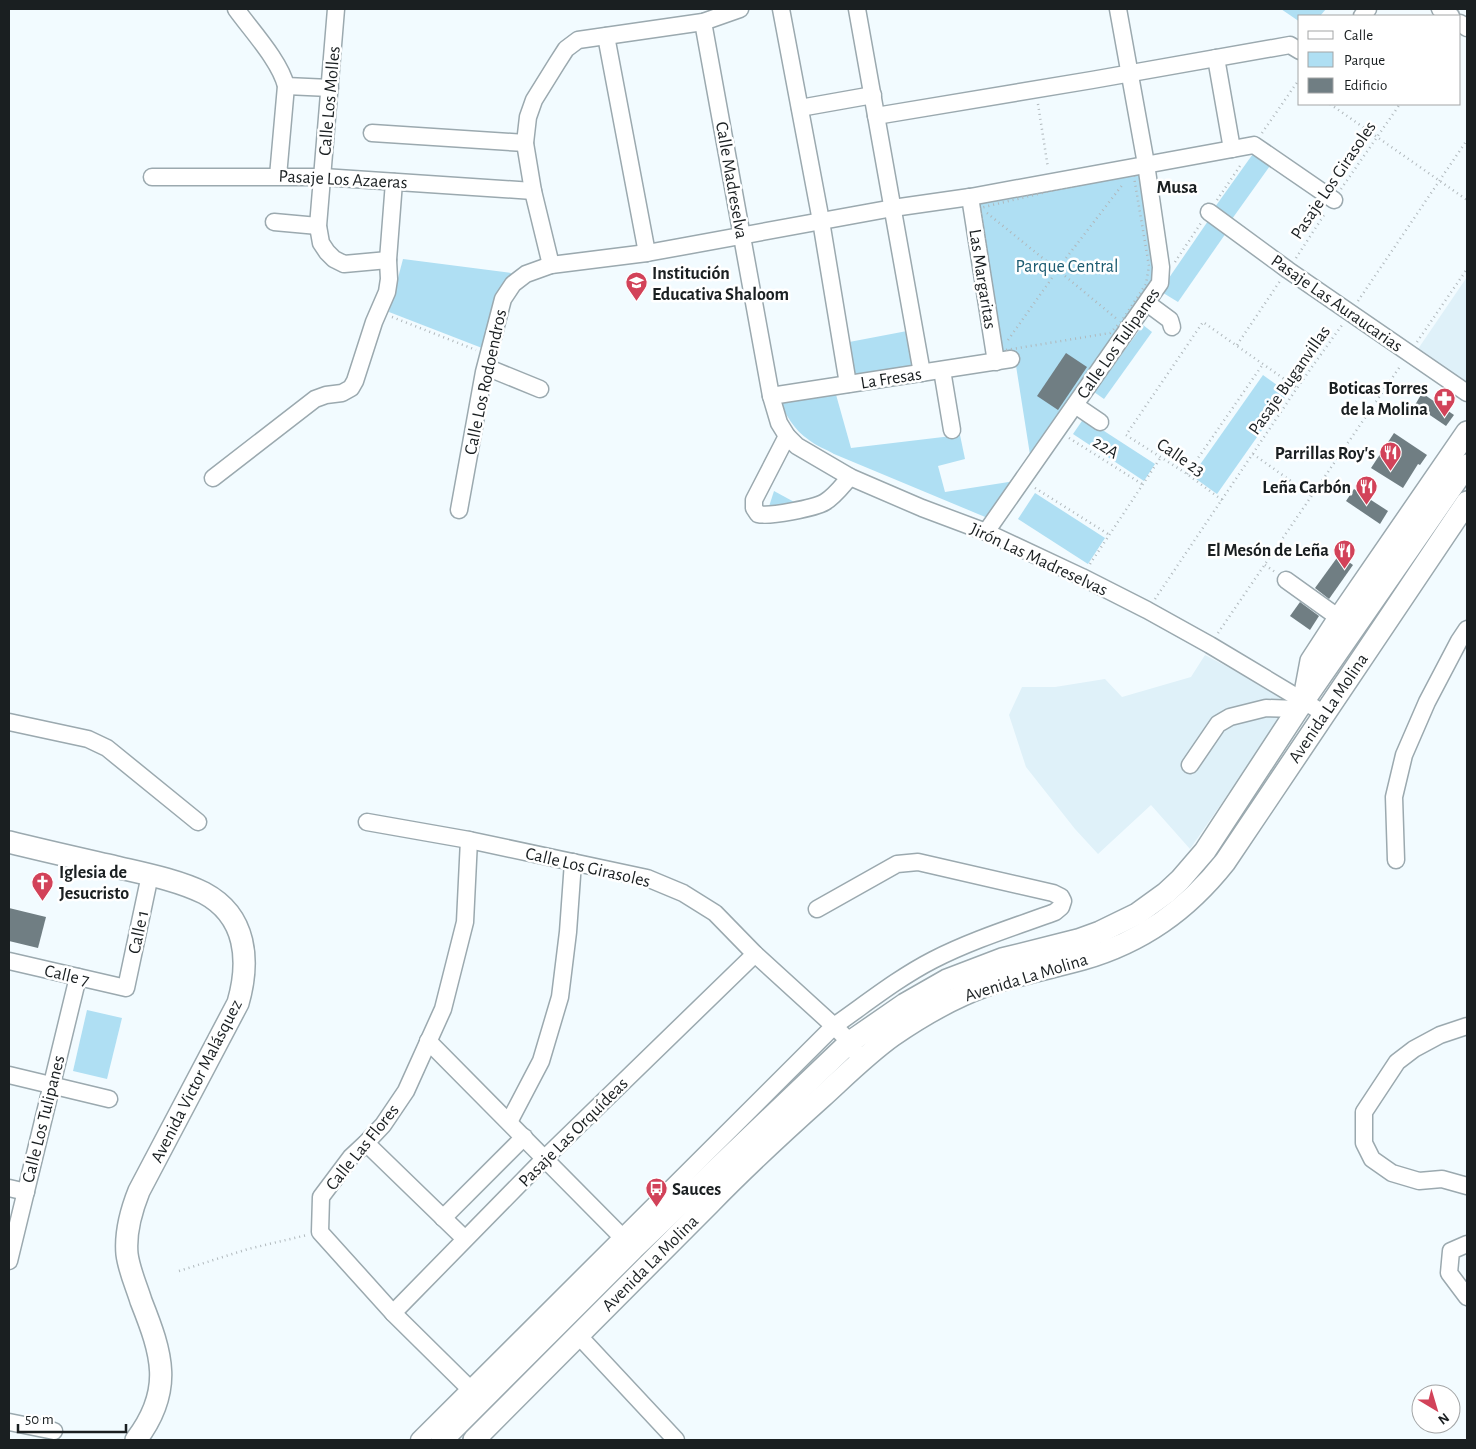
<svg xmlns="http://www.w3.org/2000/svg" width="1476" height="1449" font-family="'Alegreya Sans',sans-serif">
<rect width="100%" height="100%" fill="#f2fbff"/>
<g fill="#dff1f9">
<polygon points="1467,277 1467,382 1418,349"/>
<polygon points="1205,655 1281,695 1285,712 1190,849 1151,805 1098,854 1075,829 1026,767 1009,715 1022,687 1055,687 1105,679 1122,697 1191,677"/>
</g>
<g fill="#afdff3">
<polygon points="1281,9 1326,9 1320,16 1300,16 1300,22"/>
<polygon points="1255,151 1272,163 1232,219 1215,207"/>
<polygon points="1144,167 1153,263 1151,282 1031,461 1014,353 999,354 976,205"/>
<polygon points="1208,221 1226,233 1178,302 1160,291"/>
<polygon points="403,259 511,273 482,348 389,312"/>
<polygon points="1143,325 1152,332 1104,399 1094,392"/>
<polygon points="907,331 914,370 851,381 844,343"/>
<polygon points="1263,375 1288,393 1217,494 1192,476"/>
<path d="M835 391 851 448 960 435 965 459 938 466 945 492 1015 481 990 519 834 454C826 449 816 446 809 440 794 430 786 415 778 399Z"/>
<polygon points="1084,418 1155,464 1144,481 1073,434"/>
<polygon points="774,491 807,509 764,522"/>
<polygon points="1035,493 1105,538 1088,564 1018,519"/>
<polygon points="87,1010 122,1018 107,1079 73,1071"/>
</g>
<g fill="#707e83">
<polygon points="1066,353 1087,367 1058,410 1037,396"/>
<polygon points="1422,393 1454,415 1446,426 1415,405"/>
<polygon points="1394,433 1427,455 1420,465 1418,464 1403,488 1371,468"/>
<polygon points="1354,489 1388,511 1380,524 1346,501"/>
<polygon points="1339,555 1353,565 1329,599 1315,588"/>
<polygon points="1300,602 1319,616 1310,630 1290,616"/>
<polygon points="9,908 46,917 38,948 9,941"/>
</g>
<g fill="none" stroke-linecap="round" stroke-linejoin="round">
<defs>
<g id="minor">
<path d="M236 9C251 30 280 61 286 86L278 176"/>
<polyline points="336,9 318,226 321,243 327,252 334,259 344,264 388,260"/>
<polyline points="781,9 821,221 848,384"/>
<polyline points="857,9 922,373"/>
<polyline points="1440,9 1451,16"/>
<polyline points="1362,16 1368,9"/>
<polyline points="703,22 771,396 779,423 787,436 797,446 850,477 922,508 986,532 1082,577 1147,610 1210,645 1325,714"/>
<polyline points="1460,23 1467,28"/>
<polyline points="606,36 647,253"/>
<polyline points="1216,58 1232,149"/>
<polyline points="286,86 330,88"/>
<polyline points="800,108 873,95"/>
<polyline points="876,116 1092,80 1290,45 1300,51"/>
<polyline points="372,133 525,143"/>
<polyline points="152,177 323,177 533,191"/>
<polyline points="970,197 996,362"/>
<polyline points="1209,212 1288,270 1467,393"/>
<polyline points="274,222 318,226"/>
<polyline points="551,265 533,191 525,143 528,117 534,100 557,63 566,49 578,40 703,22 740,9"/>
<polyline points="1147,303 1170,320 1172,327"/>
<polyline points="486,367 540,389"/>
<polyline points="942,370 952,430"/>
<polyline points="771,396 1011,359"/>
<polyline points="1075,405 1100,422"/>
<path d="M787 436 754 500V508L758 514C769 517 815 508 825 502 835 496 842 486 850 477"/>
<polyline points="213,478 315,399 326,395 342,393 351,388 355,381 374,322 387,292 389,279 388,260 394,182"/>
<polyline points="459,510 484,372 503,299 513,284 526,274 551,265 647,253 893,208 970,197 1254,145 1334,200"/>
<polyline points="986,532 1160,283 1161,267 1146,164 1118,9"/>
<polyline points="1286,580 1339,618"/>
<polyline points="9,722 88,739 107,748 198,822"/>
<polyline points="1190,765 1218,724 1230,717 1266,708 1298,709"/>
<polyline points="367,822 469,840 647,878 683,893 715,913 755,954 834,1026 850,1042 861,1062"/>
<polyline points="469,840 465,922 443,1009 406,1091 383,1125 366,1143 351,1157 321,1197 320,1232 393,1313 470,1389 476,1396"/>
<polyline points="1396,860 1394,797 1404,755 1427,702 1459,641 1467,629"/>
<polyline points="9,961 126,988 150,875"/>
<polyline points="1467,1026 1440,1035 1414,1049 1397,1062 1364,1112 1364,1143 1372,1159 1392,1173 1419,1181 1442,1179 1467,1186"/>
<polyline points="428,1041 630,1245"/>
<polyline points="9,1075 109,1099"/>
<polyline points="509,1122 541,1061 560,997 568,932 573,862"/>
<polyline points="366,1143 465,1239"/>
<polyline points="9,1188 26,1192"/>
<polyline points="443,1218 524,1137"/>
<polyline points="1467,1244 1451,1251 1449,1273 1467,1297"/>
<polyline points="9,1261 78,977"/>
<polyline points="393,1313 545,1158 755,954"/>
<polyline points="578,1335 676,1440"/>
<polyline points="9,1422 54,1431"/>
<path d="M419 1440 834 1026C867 1003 898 978 933 960 972 940 1014 927 1055 912L1061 907 1063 901 1061 897 1053 893 918 862 897 864 817 909"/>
</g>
<g id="major">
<polyline points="1305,693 1311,661 1339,618 1467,432"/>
<path d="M9 842C45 851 81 859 116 867 146 874 177 880 204 893 247 916 250 961 238 1003L139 1191C131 1211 125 1232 127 1254 129 1270 136 1285 141 1301 162 1354 174 1390 136 1440"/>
<polyline points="442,1440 633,1249 850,1042 905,1004 947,980 1002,959 1078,940 1100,932 1137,914 1166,893 1180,880 1205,851 1298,709 1467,465"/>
<path d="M474 1440C552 1361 631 1282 710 1203 746 1166 784 1131 822 1097 845 1076 867 1054 892 1036 921 1016 952 998 985 986 1017 974 1051 968 1083 959 1142 942 1187 910 1225 862L1467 502"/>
</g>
</defs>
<use href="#minor" stroke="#9ba9af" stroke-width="19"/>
<use href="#major" stroke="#9ba9af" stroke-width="24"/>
<g stroke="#b0b8bc" stroke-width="2.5" stroke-dasharray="1 4" stroke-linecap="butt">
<polyline points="1038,104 1048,168"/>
<polyline points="1330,104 1467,200"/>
<polyline points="1262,133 1298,81 1300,82"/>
<polygon points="1133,171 1149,266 1146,284 1121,322 1110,333 1000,351 980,208"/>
<polyline points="1341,189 1400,104"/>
<polyline points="1217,200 1242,163"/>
<polyline points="987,213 1050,264"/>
<polyline points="1296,258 1326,212"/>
<polyline points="1063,262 1123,184"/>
<polyline points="1175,262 1201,223"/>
<polyline points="1065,276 1118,320"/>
<polyline points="1358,301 1467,140"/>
<polyline points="392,317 476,350"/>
<polyline points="1008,340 1052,278"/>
<polyline points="1417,342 1467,269"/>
<polyline points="1237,345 1280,281"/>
<polyline points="1069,438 1142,484"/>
<polyline points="1253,454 1312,496"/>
<polyline points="1187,474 1263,364"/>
<polyline points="1035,488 1108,534"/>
<polyline points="1222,500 1187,474 1126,435 1203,322 1297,388"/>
<polyline points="1090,564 1161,457"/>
<polyline points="1265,565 1275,572"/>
<polyline points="1155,599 1297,388 1342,325"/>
<polyline points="1218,633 1401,365"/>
<polyline points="179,1271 248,1249 307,1235"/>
</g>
<use href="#minor" stroke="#fff" stroke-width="16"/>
<use href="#major" stroke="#fff" stroke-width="21"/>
</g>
<defs>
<symbol id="school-pin" viewBox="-11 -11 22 30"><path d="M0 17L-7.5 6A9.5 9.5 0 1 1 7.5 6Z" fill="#d24259" stroke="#fff"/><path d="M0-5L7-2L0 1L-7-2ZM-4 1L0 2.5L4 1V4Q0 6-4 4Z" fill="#fff"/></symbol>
<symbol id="pharmacy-pin" viewBox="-11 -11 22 30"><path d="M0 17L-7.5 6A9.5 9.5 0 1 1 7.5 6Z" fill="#d24259" stroke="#fff"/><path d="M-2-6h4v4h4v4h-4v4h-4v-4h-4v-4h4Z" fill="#fff"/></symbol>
<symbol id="restaurant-pin" viewBox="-11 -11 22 30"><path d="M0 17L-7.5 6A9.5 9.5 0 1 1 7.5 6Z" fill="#d24259" stroke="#fff"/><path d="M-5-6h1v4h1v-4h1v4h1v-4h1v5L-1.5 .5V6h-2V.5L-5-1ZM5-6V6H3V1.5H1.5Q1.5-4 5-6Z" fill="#fff"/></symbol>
<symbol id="church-pin" viewBox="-11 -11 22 30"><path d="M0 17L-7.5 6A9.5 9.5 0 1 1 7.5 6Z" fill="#d24259" stroke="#fff"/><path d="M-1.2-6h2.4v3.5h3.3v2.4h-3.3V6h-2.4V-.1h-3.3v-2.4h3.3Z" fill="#fff"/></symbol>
<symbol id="bus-pin" viewBox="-11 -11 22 30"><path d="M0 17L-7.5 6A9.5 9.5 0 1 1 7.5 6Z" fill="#d24259" stroke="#fff"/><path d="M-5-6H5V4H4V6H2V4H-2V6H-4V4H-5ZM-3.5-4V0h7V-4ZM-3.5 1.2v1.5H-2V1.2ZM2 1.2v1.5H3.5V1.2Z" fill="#fff"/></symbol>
</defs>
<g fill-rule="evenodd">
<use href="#school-pin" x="624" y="270" width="25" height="34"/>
<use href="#pharmacy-pin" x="1432" y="386" width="25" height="34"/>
<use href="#restaurant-pin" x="1378" y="440" width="25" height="34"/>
<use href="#restaurant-pin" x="1354" y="474" width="25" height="34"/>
<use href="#restaurant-pin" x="1332" y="538" width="25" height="34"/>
<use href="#church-pin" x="30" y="870" width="25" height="34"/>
<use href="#bus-pin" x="644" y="1176" width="25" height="34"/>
</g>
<g text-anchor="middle" stroke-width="5" stroke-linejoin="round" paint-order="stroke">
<g font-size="18" fill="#1a1f21" stroke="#fff">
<text transform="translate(329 101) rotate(-85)" y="6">Calle Los Molles</text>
<text transform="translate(343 179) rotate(3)" y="6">Pasaje Los Azaeras</text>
<text transform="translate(732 180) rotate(80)" y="6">Calle Madreselva</text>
<text transform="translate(1333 180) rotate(-56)" y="6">Pasaje Los Girasoles</text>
<text transform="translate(983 279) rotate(81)" y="6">Las Margaritas</text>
<text transform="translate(1337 303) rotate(35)" y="6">Pasaje Las Auraucarias</text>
<text transform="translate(1118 343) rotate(-55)" y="6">Calle Los Tulipanes</text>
<text transform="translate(891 378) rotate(-9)" y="6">La Fresas</text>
<text transform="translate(1289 380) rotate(-55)" y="6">Pasaje Buganvillas</text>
<text transform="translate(485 382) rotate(-78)" y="6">Calle Los Rodoendros</text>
<text transform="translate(1106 447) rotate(32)" y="6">22A</text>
<text transform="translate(1181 457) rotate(34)" y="6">Calle 23</text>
<text transform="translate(1039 559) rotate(25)" y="6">Jirón Las Madreselvas</text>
<text transform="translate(1328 708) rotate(-56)" y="6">Avenida La Molina</text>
<text transform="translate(588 867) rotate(13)" y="6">Calle Los Girasoles</text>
<text transform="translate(138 932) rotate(-78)" y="6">Calle 1</text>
<text transform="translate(67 975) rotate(13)" y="6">Calle 7</text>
<text transform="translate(1026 977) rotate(-17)" y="6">Avenida La Molina</text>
<text transform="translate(196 1081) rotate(-63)" y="6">Avenida Victor Malásquez</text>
<text transform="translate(43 1119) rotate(-76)" y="6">Calle Los Tulipanes</text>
<text transform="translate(573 1132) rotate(-45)" y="6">Pasaje Las Orquídeas</text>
<text transform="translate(362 1147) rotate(-51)" y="6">Calle Las Flores</text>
<text transform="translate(650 1263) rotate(-45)" y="6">Avenida La Molina</text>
</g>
<g font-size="18" fill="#1c5b71" stroke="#fff">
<text x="1067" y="272">Parque Central</text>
</g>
<g font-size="18" font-weight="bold" fill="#1a1f21" stroke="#fff" text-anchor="end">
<text x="652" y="279" text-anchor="start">Institución<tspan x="652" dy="21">Educativa Shaloom</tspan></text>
<text x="1428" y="394">Boticas Torres<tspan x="1428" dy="21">de la Molina</tspan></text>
<text x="1375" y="459">Parrillas Roy's</text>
<text x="1351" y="493">Leña Carbón</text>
<text x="1329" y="556">El Mesón de Leña</text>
<text x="59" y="878" text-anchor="start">Iglesia de<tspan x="59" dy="21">Jesucristo</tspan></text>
<text x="672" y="1195" text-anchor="start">Sauces</text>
</g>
<g font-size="19" font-weight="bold" fill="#1a1f21" stroke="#fff">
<text x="1177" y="193">Musa</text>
</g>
</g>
<rect width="1476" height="1449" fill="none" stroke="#1a1f21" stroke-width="20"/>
<rect x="1298" y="15" width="162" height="90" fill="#ffffff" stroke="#a3a5a6"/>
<rect x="1308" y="31" width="25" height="8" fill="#ffffff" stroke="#a3a5a6"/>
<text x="1344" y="40" font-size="15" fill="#1a1f21">Calle</text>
<rect x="1308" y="52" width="25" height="15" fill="#afdff3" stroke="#a3a5a6"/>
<text x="1344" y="65" font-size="15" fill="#1a1f21">Parque</text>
<rect x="1308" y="78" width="25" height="15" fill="#707e83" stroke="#a3a5a6"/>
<text x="1344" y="90" font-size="15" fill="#1a1f21">Edificio</text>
<g transform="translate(1436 1409) rotate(142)"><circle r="24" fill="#ffffff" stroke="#a3a5a6"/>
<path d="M0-4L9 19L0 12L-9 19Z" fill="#d24259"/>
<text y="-8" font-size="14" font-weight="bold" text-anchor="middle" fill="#1a1f21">N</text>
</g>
<path d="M18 1424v8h108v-8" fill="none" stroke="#1a1f21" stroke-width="2.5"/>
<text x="25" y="1424" font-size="15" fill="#1a1f21" stroke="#ffffff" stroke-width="4" paint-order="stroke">50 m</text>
</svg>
